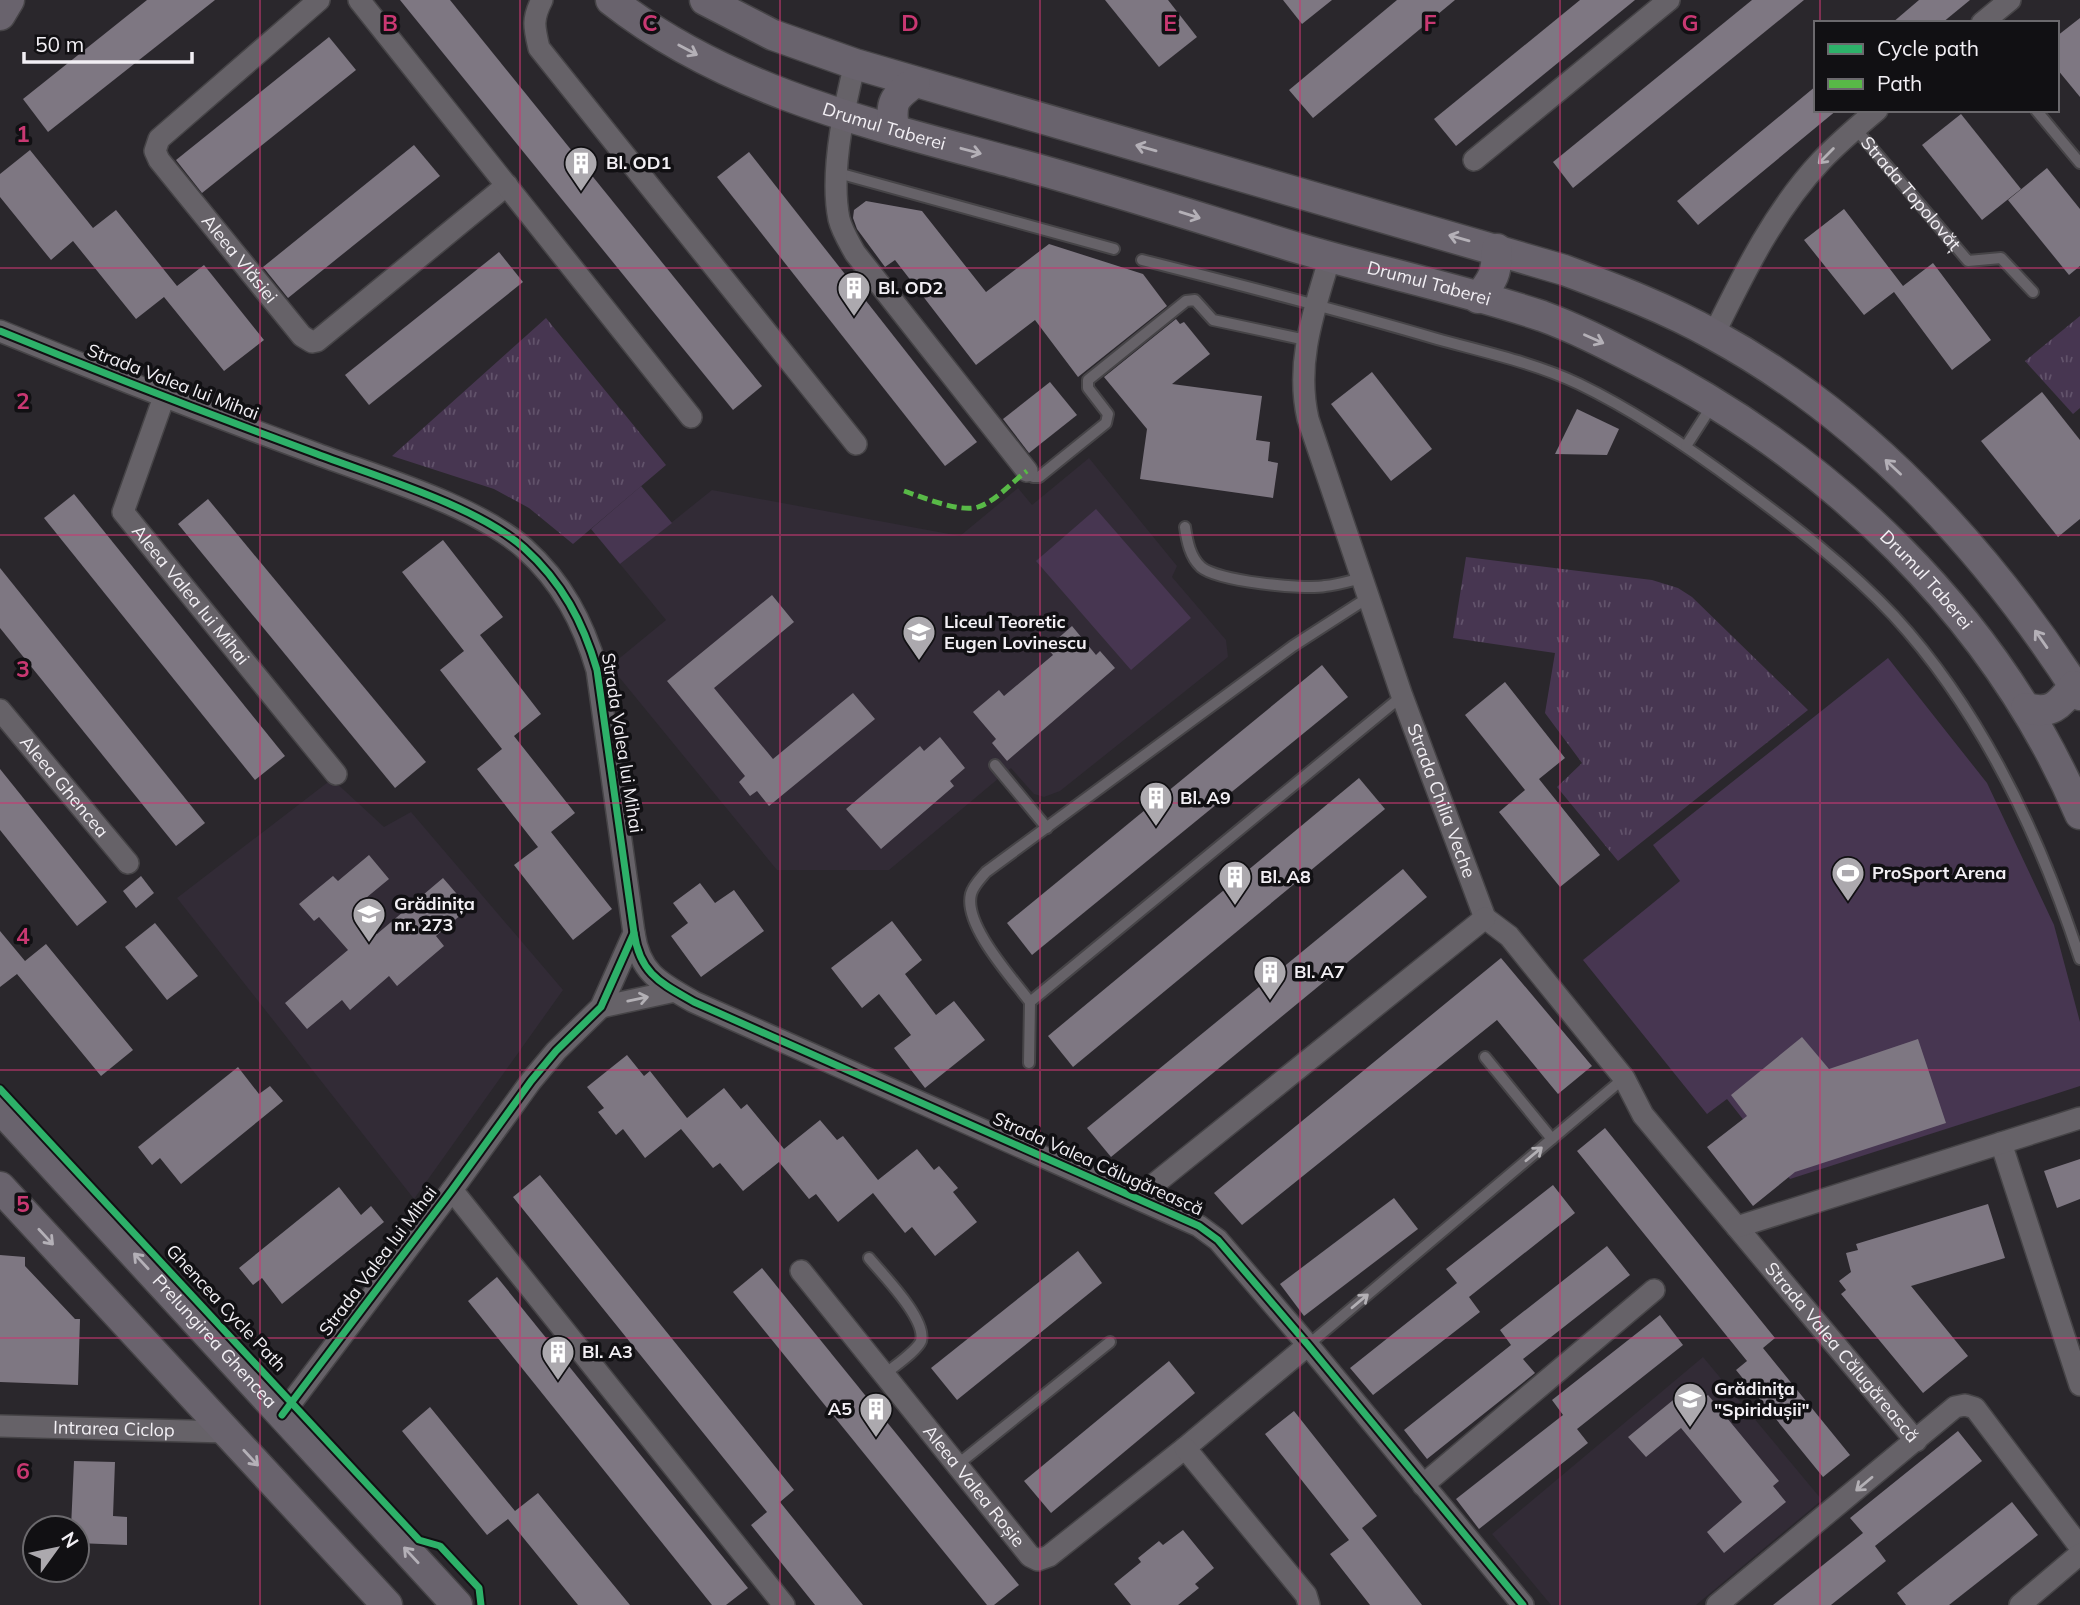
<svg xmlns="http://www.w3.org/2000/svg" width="2080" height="1605" font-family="Mulish,sans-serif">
<defs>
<pattern id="grass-tufts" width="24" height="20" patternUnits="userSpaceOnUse" patternTransform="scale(1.75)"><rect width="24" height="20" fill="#473651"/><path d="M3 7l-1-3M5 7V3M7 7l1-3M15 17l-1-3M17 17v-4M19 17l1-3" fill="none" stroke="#62536b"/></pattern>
</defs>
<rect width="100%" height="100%" fill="#2a272c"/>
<g fill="#322b36">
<polygon points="1089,458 1177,566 1172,577 1226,640 1228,657 1060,791 1044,797 1034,794 1011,768 889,870 777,870 610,666 666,620 620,564 712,490 960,536 1018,488 1032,505"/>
<polygon points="332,779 384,827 411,812 563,990 414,1199 177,898"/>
<polygon points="1703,1357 1822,1500 1696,1605 1551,1605 1492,1534"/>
</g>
<g fill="url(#grass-tufts)">
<polygon points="2080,316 2080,408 2073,414 2025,361"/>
<polygon points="546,318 666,465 573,544 529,508 494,489 392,456"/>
<polygon points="1466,557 1652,580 1678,588 1692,597 1808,710 1618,861 1557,787 1582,763 1545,713 1555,653 1453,638"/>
</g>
<g fill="#473651">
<polygon points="641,486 672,523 620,564 591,529"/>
<polygon points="1096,509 1191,618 1131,670 1036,561"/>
<polygon points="1888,658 1987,783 2054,925 2080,1022 2080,1086 1790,1179 1727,1099 1707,1114 1583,960 1680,881 1653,845"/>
</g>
<g fill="#7e7782">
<polygon points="147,0 215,0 48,132 23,99"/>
<polygon points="400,0 450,0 762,386 733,410"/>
<polygon points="1105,0 1168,0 1197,37 1159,67"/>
<polygon points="1283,0 1332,0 1302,24"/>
<polygon points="1397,0 1455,0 1313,118 1289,90"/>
<polygon points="1580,0 1635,0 1456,146 1434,119"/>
<polygon points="1752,0 1804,0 1573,188 1553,162"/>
<polygon points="1919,0 1970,0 1942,23 1892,23"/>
<polygon points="2080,18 2080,97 2057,69 2057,36"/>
<polygon points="329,37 356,70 202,193 176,160"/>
<polygon points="1816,86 1816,110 1837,110 1698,225 1677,201"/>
<polygon points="1961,114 2021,189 1982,220 1922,145"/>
<polygon points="414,145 440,176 288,298 263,267"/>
<polygon points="30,150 93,228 116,210 177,286 204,265 264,340 224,371 164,297 136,319 73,241 51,260 0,197 0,174"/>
<polygon points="749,152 977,442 945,466 717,177"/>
<polygon points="2047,168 2080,209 2080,266 2069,275 2008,200"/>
<polygon points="866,201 922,211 986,292 1049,244 1143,274 1167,306 1078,377 1035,320 976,365 895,260 885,267 857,229 853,218 854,210"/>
<polygon points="1844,209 1903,286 1933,263 1991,340 1952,370 1894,292 1864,315 1804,240"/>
<polygon points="499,252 523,282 369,405 345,375"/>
<polygon points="1176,319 1180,324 1184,322 1210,354 1172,384 1262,396 1256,440 1270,442 1268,461 1278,463 1273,498 1140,479 1147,429 1104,377"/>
<polygon points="1372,372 1432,449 1391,481 1331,404"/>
<polygon points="1050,382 1077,415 1029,453 1003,419"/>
<polygon points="2042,392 2080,440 2080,519 2058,537 1981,441"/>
<polygon points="1577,409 1619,429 1607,455 1555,454"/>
<polygon points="74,494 285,756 255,780 44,518"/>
<polygon points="208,499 426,762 395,788 178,524"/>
<polygon points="443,540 503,617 480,635 541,714 514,736 575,813 551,832 612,909 573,940 514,865 538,847 477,769 502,749 440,670 464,651 402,572"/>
<polygon points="0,568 205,823 176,846 0,628"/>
<polygon points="772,595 794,622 714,688 773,759 853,693 875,719 769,806 757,791 750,796 739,782 745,776 667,681"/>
<polygon points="1072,626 1096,655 1100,651 1115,668 1007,761 992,743 996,739 973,712 999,690 1004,696 1053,655 1047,648"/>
<polygon points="1322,665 1348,697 1032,955 1007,923"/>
<polygon points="1505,682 1565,758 1539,779 1600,855 1560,887 1499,812 1525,790 1465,715"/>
<polygon points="940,737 965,768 950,781 954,786 881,849 846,809 920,746 924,751"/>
<polygon points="0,769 107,902 77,926 0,830"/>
<polygon points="1359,778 1385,809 1073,1067 1048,1036"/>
<polygon points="369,855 389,879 355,907 377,934 443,878 469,908 436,936 444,946 397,986 389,976 350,1010 342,1000 307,1029 285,1003 348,950 319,917 314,921 299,904 333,876 338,881"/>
<polygon points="1403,869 1427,897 1111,1157 1087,1128"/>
<polygon points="141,876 154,893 136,908 123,891"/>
<polygon points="700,883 715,903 734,890 764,931 701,977 671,936 688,923 673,903"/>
<polygon points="892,921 922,960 905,974 936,1015 954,1001 985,1040 925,1088 894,1048 911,1035 879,994 862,1008 831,968"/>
<polygon points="155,923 198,976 167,1000 125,947"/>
<polygon points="0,931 25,961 46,944 133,1050 101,1076 17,974 0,987"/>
<polygon points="1501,958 1592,1066 1558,1094 1497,1020 1242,1225 1214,1193"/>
<polygon points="1802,1037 1829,1069 1918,1039 1946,1123 1795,1172 1753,1206 1707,1147 1747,1116 1731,1095"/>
<polygon points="627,1055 644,1076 650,1071 687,1118 724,1088 741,1109 747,1104 784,1149 820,1120 837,1140 843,1136 878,1180 917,1149 934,1170 939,1166 958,1188 953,1192 977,1222 935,1256 912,1227 905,1233 873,1193 838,1222 816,1194 809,1199 779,1162 743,1191 720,1163 713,1168 681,1129 645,1158 623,1129 616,1135 598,1112 604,1108 587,1087"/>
<polygon points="238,1067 259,1094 270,1086 283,1101 181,1184 160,1158 152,1165 138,1147"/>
<polygon points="1605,1128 1775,1338 1763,1348 1850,1455 1823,1477 1736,1370 1747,1361 1577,1151"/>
<polygon points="2080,1159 2080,1199 2057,1208 2044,1171"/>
<polygon points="540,1175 794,1490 780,1502 863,1605 815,1605 751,1525 767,1512 513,1197"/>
<polygon points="1553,1185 1575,1213 1469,1297 1480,1312 1373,1395 1350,1368 1457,1283 1446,1269"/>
<polygon points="339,1187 361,1215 371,1206 384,1222 282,1304 262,1278 253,1285 239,1268"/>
<polygon points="1394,1198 1418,1229 1304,1316 1280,1284"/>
<polygon points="1988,1204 2005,1258 1911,1286 1968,1356 1923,1393 1841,1294 1846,1290 1839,1281 1851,1272 1846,1253 1858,1250 1856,1244"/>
<polygon points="1607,1246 1630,1275 1523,1359 1535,1373 1427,1459 1404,1430 1511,1345 1500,1330"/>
<polygon points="1078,1251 1102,1283 957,1400 931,1368"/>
<polygon points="0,1255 25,1257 25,1266 75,1319 80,1319 78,1385 0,1382"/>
<polygon points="762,1268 1019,1585 994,1605 987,1605 733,1292"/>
<polygon points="497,1277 748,1588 726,1605 712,1605 468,1301"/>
<polygon points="1660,1315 1683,1345 1577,1429 1588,1443 1479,1529 1456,1499 1563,1415 1552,1400"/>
<polygon points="1169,1361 1195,1393 1051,1513 1024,1481"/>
<polygon points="1689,1387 1701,1400 1708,1395 1779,1481 1773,1486 1786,1502 1724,1553 1707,1532 1742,1502 1681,1428 1646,1457 1628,1437"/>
<polygon points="430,1407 515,1511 538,1493 630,1605 578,1605 508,1519 487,1535 402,1431"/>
<polygon points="1294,1411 1377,1516 1362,1528 1422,1605 1370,1605 1330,1554 1349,1540 1265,1434"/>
<polygon points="1958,1431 1982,1461 1875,1546 1886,1561 1831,1605 1773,1605 1863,1533 1850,1518"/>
<polygon points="74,1461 115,1462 113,1516 127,1517 127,1545 77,1543 77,1528 71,1528"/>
<polygon points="2012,1502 2038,1535 1949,1605 1906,1605 1897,1593"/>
<polygon points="1183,1530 1214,1568 1195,1584 1199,1588 1178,1605 1131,1605 1114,1584 1141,1562 1138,1558 1159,1541 1163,1545"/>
</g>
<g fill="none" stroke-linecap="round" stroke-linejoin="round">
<defs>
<g id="lane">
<polyline points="2036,110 2080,163"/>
<path id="s1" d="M1855 128 1968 261 2001 258 2033 292"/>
<polyline points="838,173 1114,249"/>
<path d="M1142 260C1241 285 1339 310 1437 339 1484 352 1535 363 1579 384 1637 412 1691 449 1742 487 1795 526 1849 568 1894 616 1982 712 2040 836 2080 959"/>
<polyline points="1686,446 1713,404"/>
<polyline points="1027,471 1033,477 1039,477 1106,423 1108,414 1088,388 1088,380 1186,301 1195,300 1213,320 1306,340"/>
<path d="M1185 527C1187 541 1190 557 1201 567 1217 581 1303 590 1325 586 1337 585 1350 581 1362 578"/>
<polyline points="995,765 1047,828"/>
<path d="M1030 1002C1013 979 963 925 971 894 973 886 980 879 986 872L1293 646 1369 597"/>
<polyline points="1485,1057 1552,1139"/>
<polyline points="1029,1063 1030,1002 1402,696"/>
<path d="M869 1258C882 1274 927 1319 921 1341 917 1351 893 1367 884 1375"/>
<polyline points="1308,1345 1624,1078"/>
<polyline points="957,1465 1110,1342"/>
</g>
<g id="street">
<path id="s2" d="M319 0 159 139 155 151 159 160 302 336 312 342 317 341 507 185"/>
<polyline points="359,0 691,417"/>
<path d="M542 0C532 19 534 27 539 48L856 444"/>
<polyline points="1982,23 2010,0"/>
<path d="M855 64C844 107 830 175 839 219 842 231 849 242 855 253L1027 471"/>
<polyline points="1474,160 1669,0"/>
<path id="s3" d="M1330 257C1314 311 1295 362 1308 419L1402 696 1485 918"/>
<path d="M0 331C105 374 211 415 317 454 378 477 477 506 524 548 562 582 583 622 597 670L634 933 601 1007 556 1051 531 1081 452 1190 282 1415"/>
<path d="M1714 334C1744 273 1774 211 1821 161 1838 143 1858 126 1877 110"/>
<path id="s4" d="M164 397 123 512 336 774"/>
<path id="s5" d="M0 710 128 863"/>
<path id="s6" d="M1485 918 1509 936 1624 1078 1643 1115 1916 1441"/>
<path d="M634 933C640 974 661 983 694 1002L1199 1226 1218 1240 1308 1345 1523 1605"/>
<polyline points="601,1007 675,991"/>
<polyline points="2001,1143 2080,1385"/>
<polyline points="452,1190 784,1605"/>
<polyline points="1137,1198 1485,918"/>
<polyline points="1737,1227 2080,1118"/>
<path id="s7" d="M801 1271 1030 1556 1038 1560 1049 1556 1185 1448 1308 1345"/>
<path id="s8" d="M0 1426 226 1432"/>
<polyline points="1185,1448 1306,1595 1309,1605"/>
<polyline points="1423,1485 1654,1290"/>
<polyline points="1717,1605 1955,1407 1965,1405 1975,1408 2080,1547"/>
<polyline points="2020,1605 2080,1554"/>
</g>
<g id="secondary">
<path id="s9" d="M611 0C729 93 879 126 1022 165 1114 190 1206 220 1298 248 1379 272 1462 289 1542 316 1575 328 1606 344 1637 360 1829 457 1995 615 2080 814"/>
<path d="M705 0 773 35 855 64 1564 270C1615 289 1666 308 1714 335 1865 417 1988 551 2080 695"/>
<polyline points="0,15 9,0"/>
<path d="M894 130C890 102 893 98 915 82"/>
<path d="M1478 298C1493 280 1497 273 1497 249"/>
<path d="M2026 708C2052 715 2059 705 2074 686"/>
<path id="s10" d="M0 1108 457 1605"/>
<polyline points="0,1187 387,1605"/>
</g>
</defs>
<use href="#lane" stroke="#464447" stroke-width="14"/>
<use href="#street" stroke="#464447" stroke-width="24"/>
<use href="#secondary" stroke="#464447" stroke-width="33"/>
<use href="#lane" stroke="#666268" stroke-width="10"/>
<use href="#street" stroke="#666268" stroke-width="21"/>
<use href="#secondary" stroke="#69636d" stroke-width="30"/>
<path stroke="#58b947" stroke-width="5" stroke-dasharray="10 5" stroke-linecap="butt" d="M904 491C922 497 960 513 978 507 996 501 1012 482 1027 471"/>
<defs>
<g id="cycleway">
<path d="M0 331C105 374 211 415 317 454 378 477 477 506 524 548 562 582 583 622 597 670L634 933 601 1007 556 1051 531 1081 452 1190 282 1415"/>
<path d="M634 933C640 974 661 983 694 1002L1199 1226 1218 1240 1308 1345 1523 1605"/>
<polyline points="0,1089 419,1540 440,1546 479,1588 481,1605"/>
</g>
</defs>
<use href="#cycleway" stroke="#111013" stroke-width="11"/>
<use href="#cycleway" stroke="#2db169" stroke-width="7"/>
</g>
<defs><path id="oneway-shaft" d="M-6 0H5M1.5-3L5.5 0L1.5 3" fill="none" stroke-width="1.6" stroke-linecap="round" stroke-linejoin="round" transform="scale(1.75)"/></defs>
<g stroke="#b4b0b7">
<use href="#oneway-shaft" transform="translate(688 50) rotate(28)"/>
<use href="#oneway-shaft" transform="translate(1146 148) rotate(-164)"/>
<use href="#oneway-shaft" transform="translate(971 151) rotate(15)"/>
<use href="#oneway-shaft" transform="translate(1190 215) rotate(17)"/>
<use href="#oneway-shaft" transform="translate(1459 238) rotate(-164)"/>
<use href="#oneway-shaft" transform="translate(1594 339) rotate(24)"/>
<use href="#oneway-shaft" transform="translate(1893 467) rotate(-137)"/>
<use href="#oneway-shaft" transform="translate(2041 639) rotate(-125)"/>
<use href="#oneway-shaft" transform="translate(46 1237) rotate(47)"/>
<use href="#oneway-shaft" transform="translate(141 1261) rotate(-133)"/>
<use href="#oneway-shaft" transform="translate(251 1458) rotate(47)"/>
<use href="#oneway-shaft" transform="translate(411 1555) rotate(-133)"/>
</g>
<g stroke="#b3b0b5">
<use href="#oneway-shaft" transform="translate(1826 156) rotate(135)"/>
<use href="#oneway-shaft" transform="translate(638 999) rotate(-12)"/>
<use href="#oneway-shaft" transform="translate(1534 1154) rotate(-40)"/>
<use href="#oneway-shaft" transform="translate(1360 1301) rotate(-40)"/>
<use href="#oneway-shaft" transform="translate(1864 1484) rotate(140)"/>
</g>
<path fill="none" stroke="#c93872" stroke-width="2" stroke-opacity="0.55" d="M260 0V1605M520 0V1605M780 0V1605M1040 0V1605M1300 0V1605M1560 0V1605M1820 0V23M1820 110V1605M0 268H2080M0 535H2080M0 803H2080M0 1070H2080M0 1338H2080"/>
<defs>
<symbol id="building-pin" viewBox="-11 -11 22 30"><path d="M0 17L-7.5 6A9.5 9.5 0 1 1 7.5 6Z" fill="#aca9ae" stroke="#111013"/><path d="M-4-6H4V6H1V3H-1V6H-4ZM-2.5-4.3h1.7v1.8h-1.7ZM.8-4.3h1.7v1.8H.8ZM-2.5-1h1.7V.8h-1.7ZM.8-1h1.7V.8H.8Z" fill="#fff"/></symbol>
<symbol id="school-pin" viewBox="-11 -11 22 30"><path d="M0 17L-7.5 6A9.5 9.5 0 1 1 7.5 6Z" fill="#aca9ae" stroke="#111013"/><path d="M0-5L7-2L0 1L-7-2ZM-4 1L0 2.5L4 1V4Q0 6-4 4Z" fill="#fff"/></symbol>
<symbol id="stadium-pin" viewBox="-11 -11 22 30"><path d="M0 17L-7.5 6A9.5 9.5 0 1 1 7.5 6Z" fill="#aca9ae" stroke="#111013"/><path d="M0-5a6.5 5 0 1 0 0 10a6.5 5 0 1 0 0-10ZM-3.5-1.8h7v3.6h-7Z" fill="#fff"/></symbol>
</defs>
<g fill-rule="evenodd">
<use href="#building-pin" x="562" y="144" width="38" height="52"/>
<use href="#building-pin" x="835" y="269" width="38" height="52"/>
<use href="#school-pin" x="900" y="613" width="38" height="52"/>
<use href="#building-pin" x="1137" y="779" width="38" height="52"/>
<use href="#stadium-pin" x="1829" y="854" width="38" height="52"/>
<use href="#building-pin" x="1216" y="858" width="38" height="52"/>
<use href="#school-pin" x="350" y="895" width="38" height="52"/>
<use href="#building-pin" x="1251" y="953" width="38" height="52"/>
<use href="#building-pin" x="539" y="1333" width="38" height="52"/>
<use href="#school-pin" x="1671" y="1380" width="38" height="52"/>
<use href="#building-pin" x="857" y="1390" width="38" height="52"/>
</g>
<g text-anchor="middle" stroke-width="7" stroke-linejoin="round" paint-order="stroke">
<g font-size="18" fill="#f2eff4" stroke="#111013">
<text dy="6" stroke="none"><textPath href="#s9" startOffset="303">Drumul Taberei</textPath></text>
<text dy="6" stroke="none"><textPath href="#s1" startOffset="86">Strada Topolovăț</textPath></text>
<text dy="6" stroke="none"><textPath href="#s2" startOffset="362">Aleea Vlăsiei</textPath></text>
<text dy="6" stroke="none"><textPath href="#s9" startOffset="870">Drumul Taberei</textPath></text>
<text transform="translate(173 382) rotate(21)" y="6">Strada Valea lui Mihai</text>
<text dy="6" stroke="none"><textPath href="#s9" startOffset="1458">Drumul Taberei</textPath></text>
<text dy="6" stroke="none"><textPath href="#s4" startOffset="229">Aleea Valea lui Mihai</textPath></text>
<text transform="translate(622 743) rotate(81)" y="6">Strada Valea lui Mihai</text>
<text dy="6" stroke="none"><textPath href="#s5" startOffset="100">Aleea Ghencea</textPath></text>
<text dy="6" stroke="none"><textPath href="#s3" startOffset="570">Strada Chilia Veche</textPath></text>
<text transform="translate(1098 1164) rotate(24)" y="6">Strada Valea Călugărească</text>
<text transform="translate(378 1261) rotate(-53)" y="6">Strada Valea lui Mihai</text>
<text transform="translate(226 1308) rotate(47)" y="6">Ghencea Cycle Path</text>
<text dy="6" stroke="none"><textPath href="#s10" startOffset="317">Prelungirea Ghencea</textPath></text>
<text dy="6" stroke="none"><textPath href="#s6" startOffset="564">Strada Valea Călugărească</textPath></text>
<text dy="6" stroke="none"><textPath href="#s8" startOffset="114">Intrarea Ciclop</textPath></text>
<text dy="6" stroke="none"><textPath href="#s7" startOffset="276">Aleea Valea Roșie</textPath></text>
</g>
<g font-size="18" font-weight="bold" fill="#f2eff4" stroke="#111013" text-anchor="start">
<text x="606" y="169">Bl. OD1</text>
<text x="878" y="294">Bl. OD2</text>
<text x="944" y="628">Liceul Teoretic<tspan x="944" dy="21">Eugen Lovinescu</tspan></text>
<text x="1180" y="804">Bl. A9</text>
<text x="1872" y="879">ProSport Arena</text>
<text x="1260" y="883">Bl. A8</text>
<text x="394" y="910">Grădinița<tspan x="394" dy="21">nr. 273</tspan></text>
<text x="1294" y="978">Bl. A7</text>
<text x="582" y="1358">Bl. A3</text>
<text x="1714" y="1395">Grădiniţa<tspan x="1714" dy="21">"Spiridușii"</tspan></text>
<text x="852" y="1415" text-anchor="end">A5</text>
</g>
</g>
<g font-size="23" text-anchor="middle" font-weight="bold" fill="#c93872" stroke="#111013" stroke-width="7" stroke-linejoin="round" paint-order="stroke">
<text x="390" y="31">B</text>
<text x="650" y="31">C</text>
<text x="910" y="31">D</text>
<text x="1170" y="31">E</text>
<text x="1430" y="31">F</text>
<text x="1690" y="31">G</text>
<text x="23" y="142">1</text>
<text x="23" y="409">2</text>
<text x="23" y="677">3</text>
<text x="23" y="944">4</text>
<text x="23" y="1212">5</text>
<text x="23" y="1479">6</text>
</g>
<rect x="1814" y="21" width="245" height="91" fill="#111013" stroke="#6b696d" stroke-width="2"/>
<rect x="1828" y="44" width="35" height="10" fill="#2db169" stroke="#6b696d" stroke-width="2"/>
<text x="1877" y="56" font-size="21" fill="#f2eff4">Cycle path</text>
<rect x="1828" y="79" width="35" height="10" fill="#58b947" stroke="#6b696d" stroke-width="2"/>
<text x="1877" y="91" font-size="21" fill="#f2eff4">Path</text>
<g transform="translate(56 1549) rotate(57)"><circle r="33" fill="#111013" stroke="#6b696d" stroke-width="2"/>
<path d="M0-5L12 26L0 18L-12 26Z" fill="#aca9ae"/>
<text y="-10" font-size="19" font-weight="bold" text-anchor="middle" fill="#f2eff4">N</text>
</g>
<path d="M24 52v10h168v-10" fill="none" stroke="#f2eff4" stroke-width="3.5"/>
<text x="35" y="52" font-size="21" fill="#f2eff4" stroke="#111013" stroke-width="5" paint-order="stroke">50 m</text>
</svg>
